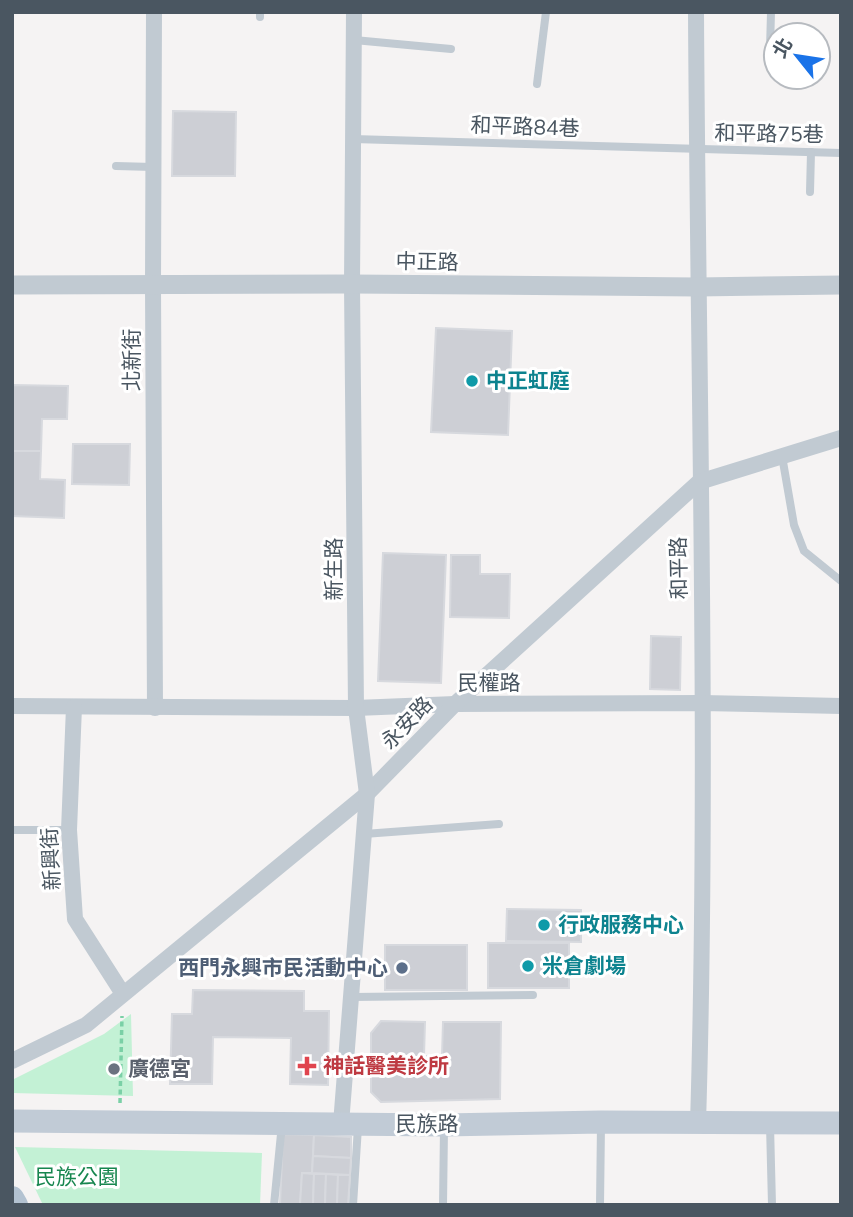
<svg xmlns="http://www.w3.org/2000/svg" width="853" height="1217" font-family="'Nunito Sans','Noto Sans TC',sans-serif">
<rect width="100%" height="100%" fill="#f5f3f3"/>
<g fill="#c3f1d5">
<polygon points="131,1014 133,1096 12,1093 12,1080 104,1034"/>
<polygon points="15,1147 262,1153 260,1205 43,1205"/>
</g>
<g fill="#cdcfd5" stroke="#d7d9de" stroke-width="2">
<polygon points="173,111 236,112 235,176 172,176"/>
<polygon points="436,328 512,331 508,435 431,432"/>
<polygon points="12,385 68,386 67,419 42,419 41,451 12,451"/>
<polygon points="73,444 130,444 129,485 72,484"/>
<polygon points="12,451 41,451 40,479 65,480 64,518 12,516"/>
<polygon points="383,553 446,555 441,683 378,681"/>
<polygon points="451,555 480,555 480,574 510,574 509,618 450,617"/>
<polygon points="651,636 681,637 680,690 650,689"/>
<polygon points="507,909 581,910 581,942 506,941"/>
<rect x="488" y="943" width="81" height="45"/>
<rect x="385" y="945" width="82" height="45"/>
<polygon points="193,990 304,991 304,1011 329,1011 328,1085 290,1084 291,1038 213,1037 212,1084 170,1084 172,1014 192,1014"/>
<polygon points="381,1021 425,1022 424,1056 442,1056 443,1022 501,1022 500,1099 381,1102 371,1092 371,1033"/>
<polygon points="283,1134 314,1135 312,1173 302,1173 300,1205 280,1205"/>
<polygon points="314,1135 351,1137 351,1158 313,1156"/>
<polygon points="313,1156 351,1158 350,1175 312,1173"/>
<polygon points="302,1173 314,1174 313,1205 300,1205"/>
<polygon points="314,1174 326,1174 325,1205 313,1205"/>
<polygon points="326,1174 338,1175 337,1205 325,1205"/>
<polygon points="338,1175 350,1175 348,1205 337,1205"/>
</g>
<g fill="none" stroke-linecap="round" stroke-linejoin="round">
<polyline stroke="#7ad0a6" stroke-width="3.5" stroke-dasharray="5 3.5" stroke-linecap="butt" points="120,1103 122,1016"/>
<g stroke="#c1cad2" stroke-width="8">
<polyline points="260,12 260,17"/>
<polyline points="354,40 451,49"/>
<polyline points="770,49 771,12"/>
<polyline points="537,84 546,12"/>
<polyline points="353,139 841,153"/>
<polyline points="116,166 153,167"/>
<polyline points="810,192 811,152"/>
<polyline points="782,456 794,525 804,551 841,581"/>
<polyline points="12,830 69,830"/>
<polyline points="364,834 499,824"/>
<polyline points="352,997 533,995"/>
<polyline points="770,1125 772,1205"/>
<polyline points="274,1205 282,1124"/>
<polyline points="353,1205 358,1127"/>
<polyline points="443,1205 444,1128"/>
<polyline points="600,1205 601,1124"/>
</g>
<g stroke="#c1cad2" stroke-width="16">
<polyline points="154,12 153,285 155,708"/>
<path d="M696 12C698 383 709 754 698 1124"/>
<polyline points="12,706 356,708 455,704 702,703 841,706"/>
<polyline points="74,707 69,830 75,919 123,994"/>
<polyline points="12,1061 86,1025 367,794 455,704 699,482 841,438"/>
<polyline points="341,1124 367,794 356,708 352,284 354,12"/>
</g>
<polyline stroke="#c1cad2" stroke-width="19" points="12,285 352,284 697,287 841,285"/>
<polyline stroke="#c1cbd6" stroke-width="23" points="12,1121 444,1125 601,1122 841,1123"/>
<polyline stroke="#b3c2d1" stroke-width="24" points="12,1198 16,1205"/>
</g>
<g fill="#0f9aa8" stroke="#fff" stroke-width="2.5">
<circle cx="472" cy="381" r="7"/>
<circle cx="544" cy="925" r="7"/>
<circle cx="528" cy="966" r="7"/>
</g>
<circle fill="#5c6f8a" stroke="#fff" stroke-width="2.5" cx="402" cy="968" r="7"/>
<path fill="#e0444e" stroke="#fff" stroke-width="2.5" d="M303.5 1055.5h7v7h7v7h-7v7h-7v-7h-7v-7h7z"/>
<circle fill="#6b7280" stroke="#fff" stroke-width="2.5" cx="114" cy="1069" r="7"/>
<g text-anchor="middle" stroke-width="6" stroke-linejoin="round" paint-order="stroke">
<g font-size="21" fill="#4a5661" stroke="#fff">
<text transform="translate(525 127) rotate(2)" y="7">和平路84巷</text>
<text transform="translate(769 134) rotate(1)" y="7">和平路75巷</text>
<text transform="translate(427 262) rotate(1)" y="7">中正路</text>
<text transform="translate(132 360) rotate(-90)" y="7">北新街</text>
<text transform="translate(679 568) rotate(-91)" y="7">和平路</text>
<text transform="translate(334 569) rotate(-90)" y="7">新生路</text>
<text x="489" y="690">民權路</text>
<text transform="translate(407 723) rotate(-46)" y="7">永安路</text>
<text transform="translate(51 859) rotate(-93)" y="7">新興街</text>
<text x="427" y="1131">民族路</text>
</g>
<g font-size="21" font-weight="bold" fill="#0d838f" stroke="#fff" text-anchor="start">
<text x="486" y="388">中正虹庭</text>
<text x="558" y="932">行政服務中心</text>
<text x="542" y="973">米倉劇場</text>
</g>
<g font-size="21" font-weight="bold" fill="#4e5e75" stroke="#fff" text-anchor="end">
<text x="388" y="975">西門永興市民活動中心</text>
</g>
<g font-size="21" font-weight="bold" fill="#be3a42" stroke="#fff" text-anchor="start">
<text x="323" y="1073">神話醫美診所</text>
</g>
<g font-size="21" font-weight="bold" fill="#5b616d" stroke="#fff" text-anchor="start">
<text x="128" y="1076">廣德宮</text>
</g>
<g font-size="21" fill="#17864f" stroke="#fff">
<text x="77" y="1184">民族公園</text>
</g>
</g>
<rect width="853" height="1217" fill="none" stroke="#4a5661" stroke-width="28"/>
<g transform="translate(797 56) rotate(300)"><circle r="33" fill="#ffffff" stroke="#b7bbc0" stroke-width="2"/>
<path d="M0-5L12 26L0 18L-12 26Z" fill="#1a73e8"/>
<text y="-10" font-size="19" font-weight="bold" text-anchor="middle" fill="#4a5661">北</text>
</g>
</svg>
